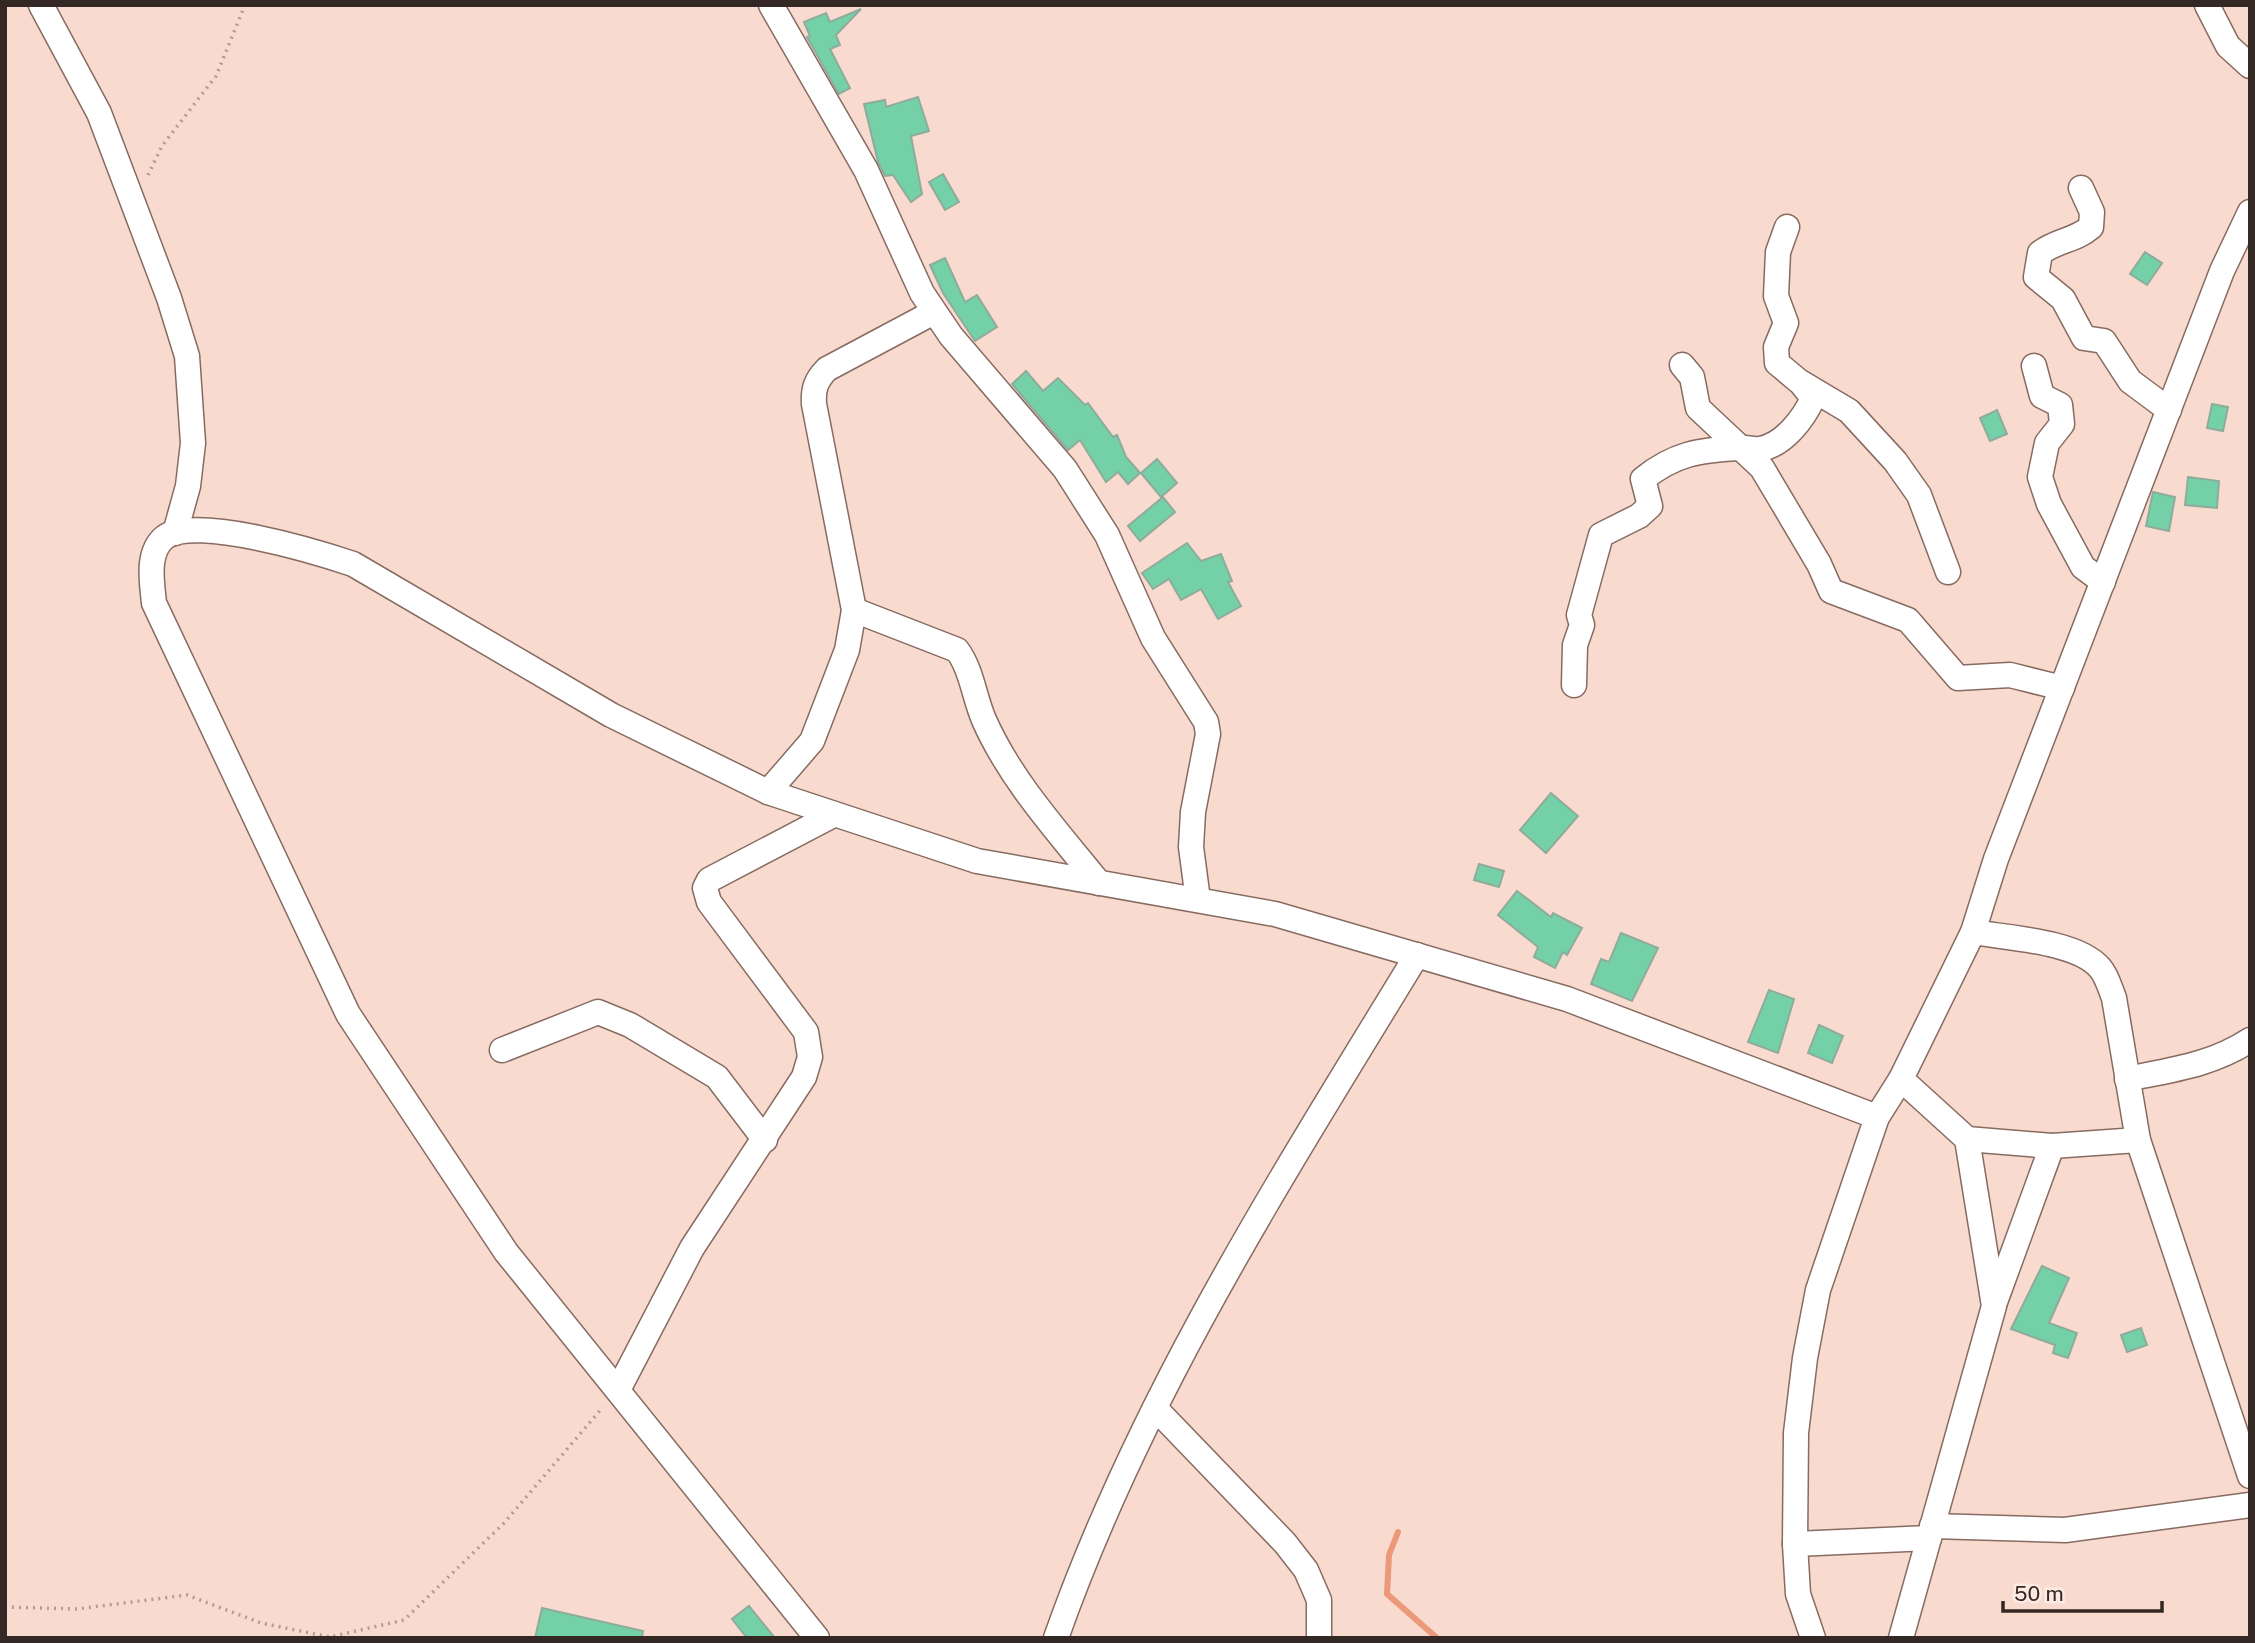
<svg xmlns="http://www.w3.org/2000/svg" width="2255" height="1643" font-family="'Public Sans',sans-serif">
<rect width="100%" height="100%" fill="#f9dace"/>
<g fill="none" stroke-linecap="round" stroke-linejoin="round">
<polyline stroke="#eb9979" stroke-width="6" points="1398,1532 1389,1555 1387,1594 1437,1638"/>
</g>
<g fill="#74d1a7" stroke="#8eab9c" stroke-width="2">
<polygon points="861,9 836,35 840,45 830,49 850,88 839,94 807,37 810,36 804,22 826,13 830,22"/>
<polygon points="918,97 929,131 911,136 922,194 911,202 893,175 885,176 878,162 864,104 885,100 886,107"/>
<polygon points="943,174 959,202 945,210 929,182"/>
<polygon points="2145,252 2162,263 2147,285 2130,274"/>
<polygon points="945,258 965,302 977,295 997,327 975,341 943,293 930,265"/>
<polygon points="1026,371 1043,391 1058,378 1085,405 1088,403 1113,437 1117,435 1126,457 1140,473 1128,484 1118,472 1106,482 1080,440 1068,450 1012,384"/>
<polygon points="2212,404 2228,407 2223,431 2207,428"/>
<polygon points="1997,410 2007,434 1990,441 1980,418"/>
<polygon points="1157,459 1177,483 1161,497 1141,473"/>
<polygon points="2188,477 2219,481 2217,508 2185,505"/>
<polygon points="2153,492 2175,497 2169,531 2146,526"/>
<polygon points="1163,497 1175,512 1140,541 1128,526"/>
<polygon points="1187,543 1201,561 1221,554 1232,581 1228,582 1241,606 1218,619 1201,589 1181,600 1169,579 1153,589 1142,573"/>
<polygon points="1551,793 1578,816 1546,853 1520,830"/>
<polygon points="1479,864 1504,871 1499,887 1474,880"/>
<polygon points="1517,891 1551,917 1553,913 1582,928 1567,955 1563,952 1555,968 1534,957 1538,947 1498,915"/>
<polygon points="1621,933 1658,948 1632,1001 1591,984 1601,959 1609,962"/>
<polygon points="1769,990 1794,999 1778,1053 1748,1042"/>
<polygon points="1819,1025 1843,1036 1832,1063 1808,1053"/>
<polygon points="2042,1266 2069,1278 2049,1323 2077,1333 2068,1358 2053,1353 2055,1345 2011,1329"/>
<polygon points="2141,1328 2147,1345 2127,1352 2121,1335"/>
<polygon points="749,1606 775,1638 747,1638 732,1619"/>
<polygon points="542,1608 643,1631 642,1638 535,1638"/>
</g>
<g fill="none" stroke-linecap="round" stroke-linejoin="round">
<defs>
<g id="street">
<polyline points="41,5 99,113 169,298 187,356 193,443 188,486 175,533"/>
<polyline points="771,5 866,170 922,293 951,336 1065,469 1107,535 1153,638 1206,722 1208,734 1193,812 1191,847 1198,900"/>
<polyline points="2207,5 2228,46 2250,66"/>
<path d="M2081 188 2092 212 2091 227C2075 241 2057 240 2040 253L2036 277 2063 299 2084 338 2104 341 2130 381 2169 410"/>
<polyline points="1682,365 1692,377 1698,408 1762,468 1819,564 1831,591 1908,620 1958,678 2010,675 2062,688"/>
<polyline points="2034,366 2042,396 2060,405 2062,424 2047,443 2040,477 2049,504 2083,567 2103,582"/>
<polyline points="1802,383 1849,411 1895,461 1919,495 1948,572"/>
<path d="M854 610 957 650C972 670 974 697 984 720 1011 781 1058 832 1099 883"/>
<path d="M1574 685 1575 645 1582 625 1579 615 1601 535 1639 516 1650 506 1643 479C1674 454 1699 450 1738 448 1745 447 1753 450 1760 449 1784 445 1804 418 1813 398L1801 383 1777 363 1776 347 1786 323 1776 296 1778 252 1787 227"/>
<path d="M768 792 812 741 847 650 854 610 814 404C813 389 816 380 827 369L934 312"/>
<path d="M1973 932C2007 938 2077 941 2100 968 2107 976 2110 988 2114 998L2138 1140 2250 1476"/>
<polyline points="502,1050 598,1012 630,1025 717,1077 765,1140"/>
<path d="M2127 1079C2171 1070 2212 1065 2250 1040"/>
<polyline points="1967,1139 2052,1146 2138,1140"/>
<polyline points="1995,1302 2052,1146"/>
<polyline points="618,1390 692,1248 804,1077 810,1057 806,1032 709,902 705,888 709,880 833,815"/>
<polyline points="1155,1408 1285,1543 1306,1570 1319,1600 1319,1638"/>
<polyline points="1932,1526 2065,1530 2250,1505"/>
<polyline points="1795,1544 1929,1538"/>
<path d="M817 1638 506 1252 348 1014 154 603C152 583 146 552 165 537 196 515 317 552 353 564L611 715 768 792 977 861 1275 914 1567 999 1877 1117"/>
<path d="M1056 1638C1142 1394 1283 1175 1417 955"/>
<polyline points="1813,1638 1798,1594 1795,1544 1796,1433 1805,1358 1818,1290 1877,1117 1901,1079"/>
<polyline points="1901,1638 1994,1306 1967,1139 1901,1079 1973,932 1996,859 2222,271 2250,212"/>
</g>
</defs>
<use href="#street" stroke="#876b61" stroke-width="27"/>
<g stroke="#b39b92" stroke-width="3.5" stroke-dasharray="2 5" stroke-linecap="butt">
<polyline points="148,175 162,146 216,76 245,5"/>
<polyline points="5,1607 77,1609 187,1595 261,1623 330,1637 404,1620 504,1523 603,1407"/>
</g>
<use href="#street" stroke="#fff" stroke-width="24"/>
</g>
<rect width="2255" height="1643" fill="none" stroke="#332823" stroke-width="14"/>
<path d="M2003 1601v10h159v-10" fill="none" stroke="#332823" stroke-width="3.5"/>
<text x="2014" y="1601" font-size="21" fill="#332823" stroke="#fdeae3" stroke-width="5" paint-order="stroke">50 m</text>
</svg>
